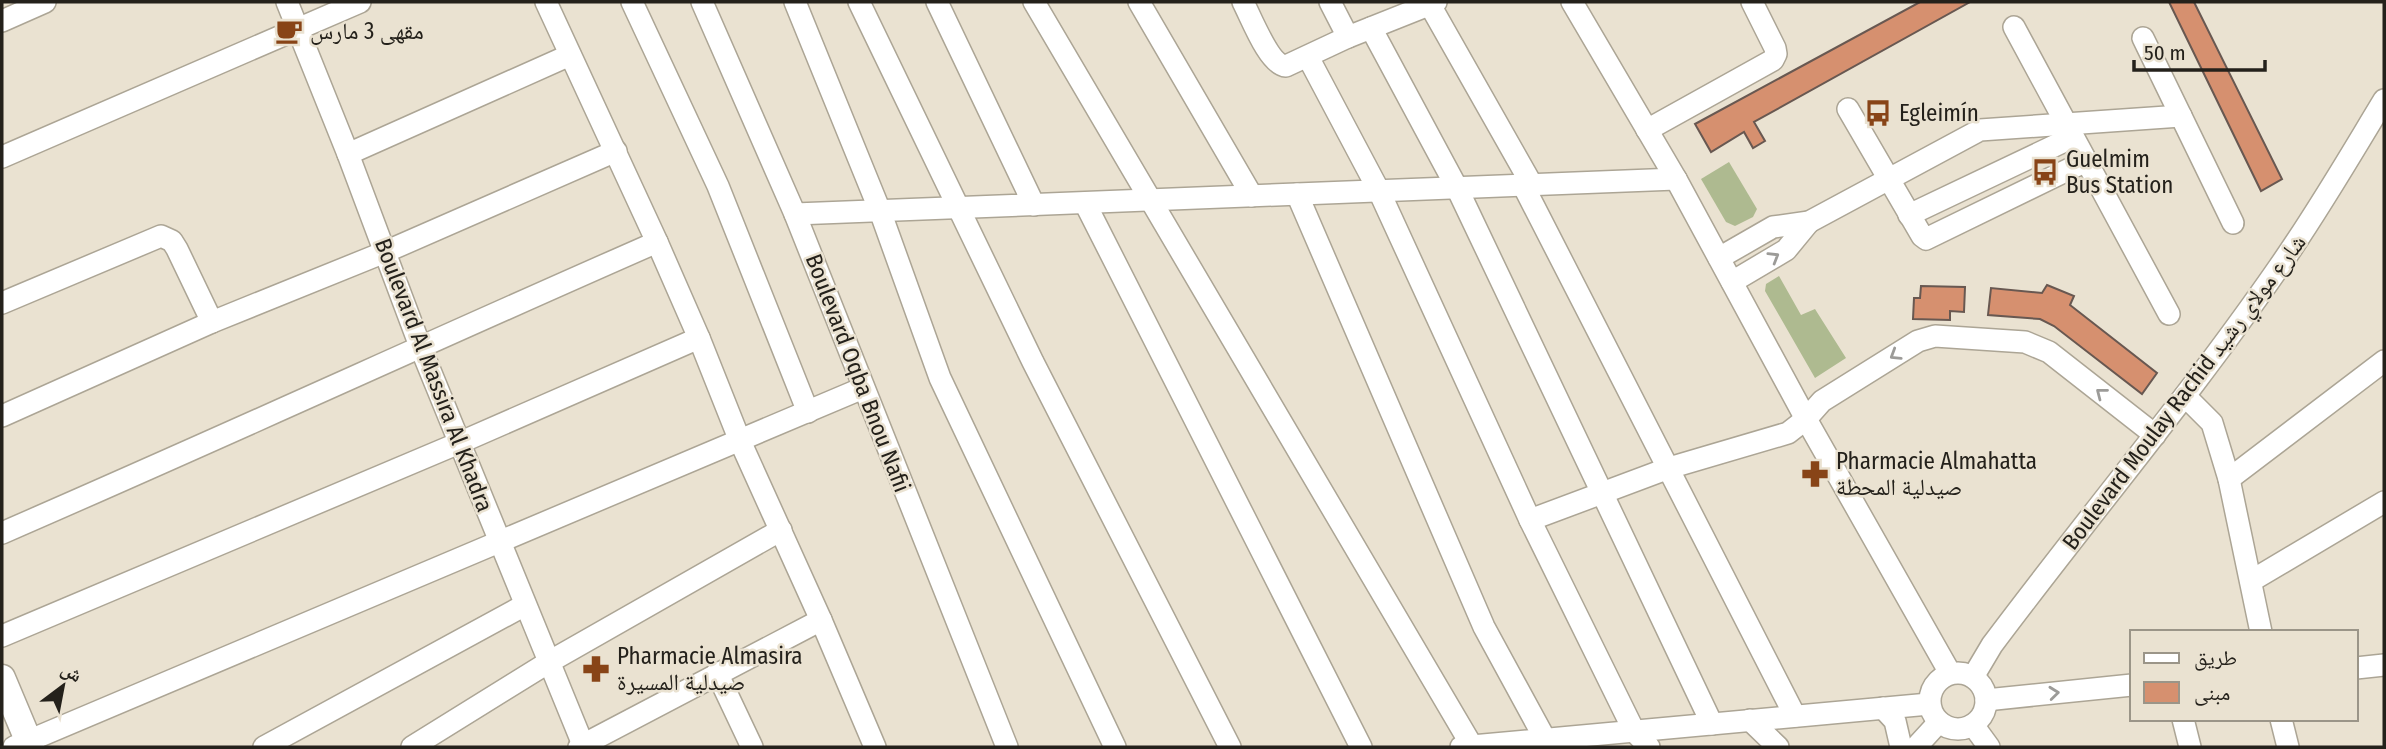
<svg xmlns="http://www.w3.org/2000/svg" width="2386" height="749" font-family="'Fira Sans Condensed','Noto Naskh Arabic',sans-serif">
<rect width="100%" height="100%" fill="#eae2d1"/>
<g fill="#aeba90">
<polygon points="1729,162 1757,209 1753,217 1735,226 1726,222 1701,179"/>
<polygon points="1779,276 1801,315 1815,309 1846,358 1815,378 1765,291 1766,284"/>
</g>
<g fill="#d6906f" stroke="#685851" stroke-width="2">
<polygon points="1920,2 1970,2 1754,122 1765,141 1753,148 1744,132 1711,152 1695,124"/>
<polygon points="2169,2 2194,2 2282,179 2261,191"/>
<polygon points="2047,285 2074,296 2070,305 2157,373 2142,394 2054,326 2040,319 1988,315 1991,288 2042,293"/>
<polygon points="1921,286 1965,287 1964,312 1950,311 1950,320 1913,319 1914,298 1920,298"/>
</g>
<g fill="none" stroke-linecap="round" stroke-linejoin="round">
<defs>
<g id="minor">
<polyline points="287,2 348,154 420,346 584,747"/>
<polyline points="546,2 657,242 699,338 740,441 821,620 875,747"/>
<polyline points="632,2 718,186 808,412"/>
<polyline points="702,2 795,214 1007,747"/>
<polyline points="795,2 880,211 940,378 1115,747"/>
<polyline points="859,2 1033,362 1230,747"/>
<polyline points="937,2 1034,205"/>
<polyline points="1034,2 1472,746"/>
<polyline points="1139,2 1252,196"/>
<path d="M1243 2C1251 17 1269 65 1286 66L1348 37 1436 2"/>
<polyline points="1330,2 1348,37"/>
<polyline points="1572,2 1676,179 1806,419 1950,673"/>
<polyline points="1430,5 1532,185"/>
<polyline points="2,21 45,2"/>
<polyline points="2014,27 2169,314"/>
<polyline points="1371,28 1457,188 1712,724"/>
<polyline points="2143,38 2233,223"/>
<polyline points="1308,57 1379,191 1530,520 1634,731 1649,747"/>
<polyline points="1848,109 1922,236 1926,239 2086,161"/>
<polyline points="1647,130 1773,60 1776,54 1775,48 1752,2"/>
<polyline points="348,154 570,55"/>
<polyline points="2,157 360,2"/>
<polyline points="1523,185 1795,716"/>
<polyline points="1297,194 1484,627 1545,739"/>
<polyline points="1085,203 1361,747"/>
<polyline points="795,214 1676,179"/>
<polyline points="1909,215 2073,137"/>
<polyline points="1719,258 1773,227 1809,222 1980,130 2181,116"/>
<polyline points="1732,282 1786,250 1809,222"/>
<polyline points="2,303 161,236 172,241 177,249 212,322"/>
<polyline points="2185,396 2212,423 2229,479 2261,632"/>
<polyline points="2,416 212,322 385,252 616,151"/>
<polyline points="2229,479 2384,361"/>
<polyline points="1530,520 1669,468 1788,433 1806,419 1822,401 1918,341 1935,336 2025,342 2049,352 2155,435"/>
<path d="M2 533C221 438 438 338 657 242"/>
<polyline points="2251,581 2384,502"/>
<polyline points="2,636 459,443 699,338"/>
<polyline points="2356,668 2384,665"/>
<circle cx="1958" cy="701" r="28"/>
<polyline points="717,673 752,747"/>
<path d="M1973 677 1992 645C2087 518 2189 397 2279 267 2317 213 2350 156 2384 100"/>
<polyline points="1986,700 2132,685"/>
<polyline points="1883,708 1895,721 1901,747"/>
<polyline points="2183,719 2190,747"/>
<polyline points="2281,719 2288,747"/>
<polyline points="1750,720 1778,747"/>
<polyline points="1973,725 1989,747"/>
<polyline points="14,747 863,388"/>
<polyline points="264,747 525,605"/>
<polyline points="412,747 549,662 781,530"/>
<polyline points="579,747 821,620"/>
<polyline points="1461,747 1929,704"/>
<polyline points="1916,747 1939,722"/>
</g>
<polyline id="major" points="2,678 31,747"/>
</defs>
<use href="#minor" stroke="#aca595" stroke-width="24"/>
<use href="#major" stroke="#aca595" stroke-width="29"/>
<use href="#minor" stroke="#fff" stroke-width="21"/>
<use href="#major" stroke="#fff" stroke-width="26"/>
</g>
<defs><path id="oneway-chevron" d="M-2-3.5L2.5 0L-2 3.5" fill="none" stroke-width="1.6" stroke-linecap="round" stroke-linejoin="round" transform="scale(1.75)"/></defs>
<g stroke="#9c9b98">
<use href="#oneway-chevron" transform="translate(1774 257) rotate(-31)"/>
<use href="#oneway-chevron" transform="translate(1895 355) rotate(148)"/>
<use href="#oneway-chevron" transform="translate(2101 393) rotate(-142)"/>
<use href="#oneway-chevron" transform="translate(2054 693) rotate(-6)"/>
</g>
<defs>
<symbol id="cafe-bare" viewBox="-9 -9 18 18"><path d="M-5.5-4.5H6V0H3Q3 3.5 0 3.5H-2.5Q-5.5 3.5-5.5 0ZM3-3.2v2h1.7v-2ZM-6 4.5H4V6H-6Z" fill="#884417" stroke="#eae2d1" stroke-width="2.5" paint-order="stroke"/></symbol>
<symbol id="bus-bare" viewBox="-9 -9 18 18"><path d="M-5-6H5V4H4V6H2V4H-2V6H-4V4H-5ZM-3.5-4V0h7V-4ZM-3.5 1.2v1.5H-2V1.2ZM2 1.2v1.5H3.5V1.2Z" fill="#884417" stroke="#eae2d1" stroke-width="2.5" paint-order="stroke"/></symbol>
<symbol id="pharmacy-bare" viewBox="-9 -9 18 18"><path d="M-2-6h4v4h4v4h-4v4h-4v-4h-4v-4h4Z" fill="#884417" stroke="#eae2d1" stroke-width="2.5" paint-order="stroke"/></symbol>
</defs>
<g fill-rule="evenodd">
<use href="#cafe-bare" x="270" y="12" width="38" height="38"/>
<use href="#bus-bare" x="1859" y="94" width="38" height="38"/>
<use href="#bus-bare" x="2026" y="153" width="38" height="38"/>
<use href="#pharmacy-bare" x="1796" y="455" width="38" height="38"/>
<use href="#pharmacy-bare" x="577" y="650" width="38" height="38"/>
</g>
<g text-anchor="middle" stroke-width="5" stroke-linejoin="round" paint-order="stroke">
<g font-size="23" fill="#24211b" stroke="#eae2d1" text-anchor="start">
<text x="310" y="39">مقهى 3 مارس</text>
<text x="1899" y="121">Egleimín</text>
<text x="2066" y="167">Guelmim<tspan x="2066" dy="26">Bus Station</tspan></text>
<text x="1836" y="469">Pharmacie Almahatta<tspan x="1836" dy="26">صيدلية المحطة</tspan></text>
<text x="617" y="664">Pharmacie Almasira<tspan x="617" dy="26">صيدلية المسيرة</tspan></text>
</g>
<g font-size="23" fill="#24211b" stroke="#eae2d1">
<text transform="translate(858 373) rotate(69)" y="8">Boulevard Oqba Bnou Nafii</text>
<text transform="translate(434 375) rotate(69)" y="8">Boulevard Al Massira Al Khadra</text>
<text transform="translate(2184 392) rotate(-53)" y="8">Boulevard Moulay Rachid شارع مولاي رشيد</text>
</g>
</g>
<rect width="2386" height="749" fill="none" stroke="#24211b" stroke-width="7"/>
<rect x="2130" y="630" width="228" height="91" fill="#eae2d1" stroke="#9b9588" stroke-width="2"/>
<rect x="2144" y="653" width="35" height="10" fill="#ffffff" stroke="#9b9588" stroke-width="2"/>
<text x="2194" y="665" font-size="21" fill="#24211b">طريق</text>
<rect x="2144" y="682" width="35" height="21" fill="#d6906f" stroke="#9b9588" stroke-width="2"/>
<text x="2194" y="700" font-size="21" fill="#24211b">مبنى</text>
<g transform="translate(63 686) rotate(32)" stroke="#eae2d1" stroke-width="5" paint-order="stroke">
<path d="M0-5L12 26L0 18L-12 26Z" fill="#24211b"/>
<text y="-10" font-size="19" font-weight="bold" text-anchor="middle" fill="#24211b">ش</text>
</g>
<path d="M2134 60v10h131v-10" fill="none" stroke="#24211b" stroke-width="3.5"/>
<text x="2144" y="60" font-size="21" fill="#24211b" stroke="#eae2d1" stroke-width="5" paint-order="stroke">50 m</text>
</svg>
